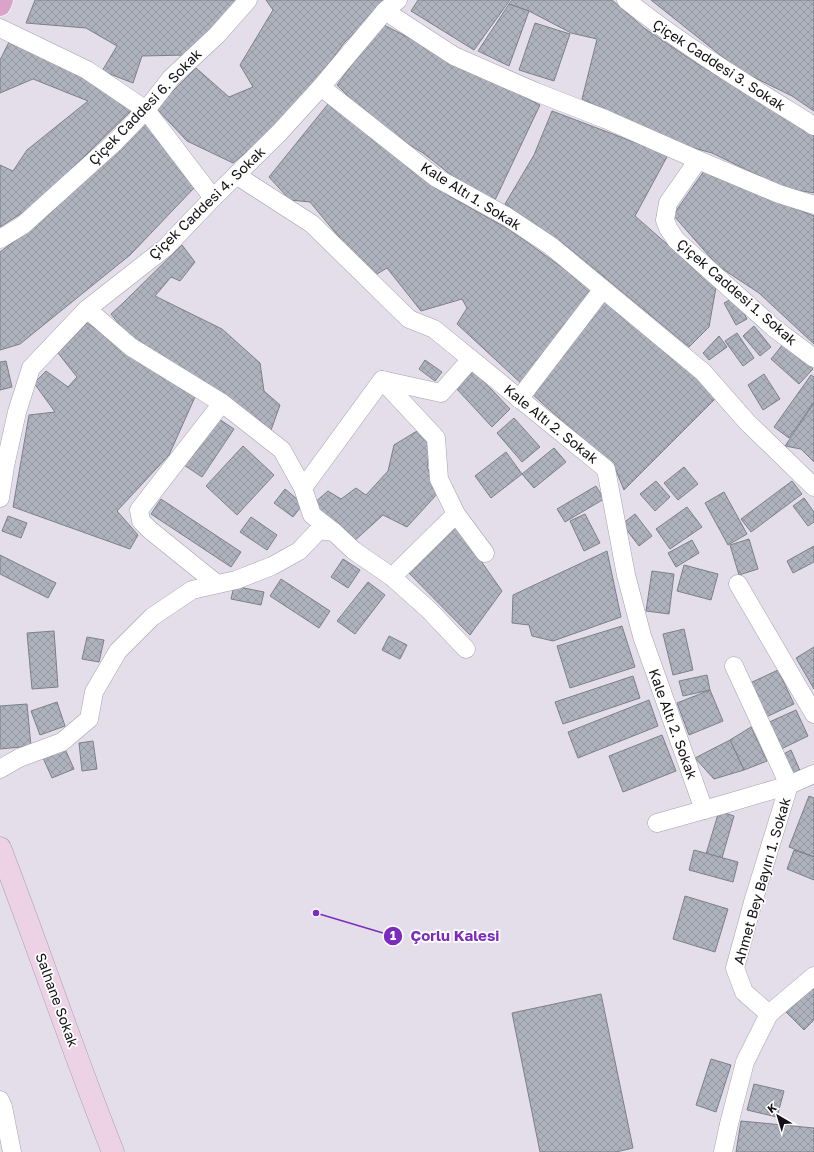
<svg xmlns="http://www.w3.org/2000/svg" width="814" height="1152" font-family="'Golos Text',sans-serif">
<defs>
<pattern id="building-cross-hatch" width="8" height="8" patternUnits="userSpaceOnUse"><rect width="8" height="8" fill="#aeb2bd"/><path d="M0 0l8 8M0 8l8-8" fill="none" stroke="#9598a2"/></pattern>
</defs>
<rect width="100%" height="100%" fill="#e3deea"/>
<g fill="url(#building-cross-hatch)" stroke="#7d808b">
<polygon points="35,0 241,0 187,55 142,56 133,83 102,71 117,46 86,28 26,23"/>
<polygon points="266,0 388,0 344,43 305,96 261,140 233,163 187,141 156,108 196,68 229,97 253,87 240,65 273,10"/>
<polygon points="418,0 510,0 474,50 411,11"/>
<polygon points="512,0 612,0 644,28 696,63 759,101 814,136 814,193 784,188 712,153 676,143 582,99 597,39 571,33 529,11 509,4"/>
<polygon points="651,0 814,0 814,111 792,96 739,70"/>
<polygon points="509,4 529,11 509,66 478,51"/>
<polygon points="535,23 570,34 554,81 519,70"/>
<polygon points="382,24 540,105 495,200 460,182 423,153 376,124 337,85"/>
<polygon points="10,40 66,64 134,108 36,204 0,227 0,165 13,171 27,150 88,101 33,79 0,93 0,60"/>
<polygon points="328,104 449,196 510,230 595,291 524,386 457,324 467,308 462,299 421,311 387,268 372,277 310,202 290,200 269,177"/>
<polygon points="552,111 668,155 635,216 716,287 709,327 689,347 569,248 505,204 534,155"/>
<polygon points="148,119 195,187 130,255 20,344 0,350 0,252 49,214"/>
<polygon points="704,171 814,216 814,344 759,293 718,266 673,215"/>
<polygon points="182,245 195,262 180,281 171,277 155,296 222,329 260,363 264,391 280,405 270,433 136,345 111,314 123,303"/>
<polygon points="605,297 719,395 624,490 615,468 531,393"/>
<polygon points="735,297 747,319 736,325 724,303"/>
<polygon points="87,323 195,397 169,455 117,511 138,535 130,549 13,507 29,415 55,412 34,383 46,371 68,387 77,377 58,353"/>
<polygon points="754,326 771,347 760,356 743,336"/>
<polygon points="737,333 754,358 743,366 725,341"/>
<polygon points="719,336 727,347 709,360 703,353"/>
<polygon points="784,343 813,369 799,384 771,359"/>
<polygon points="425,360 442,372 435,381 419,369"/>
<polygon points="6,361 12,387 0,390 0,362"/>
<polygon points="474,371 510,409 492,427 456,388"/>
<polygon points="764,374 780,399 763,410 748,385"/>
<polygon points="811,375 814,377 814,402 789,438 774,427"/>
<polygon points="814,403 814,462 801,449 785,446"/>
<polygon points="216,417 234,429 202,477 184,465"/>
<polygon points="514,418 540,447 522,462 497,433"/>
<polygon points="422,428 432,444 427,467 438,493 407,527 383,515 353,542 313,504 328,491 341,499 356,488 366,495 388,471 394,445"/>
<polygon points="243,446 274,475 237,515 206,486"/>
<polygon points="554,448 566,462 534,488 522,474"/>
<polygon points="506,452 522,474 491,498 475,476"/>
<polygon points="684,467 698,484 678,500 664,483"/>
<polygon points="656,481 670,497 655,511 640,494"/>
<polygon points="792,481 802,494 751,532 741,519"/>
<polygon points="596,486 604,499 565,522 557,509"/>
<polygon points="285,489 303,504 293,517 274,503"/>
<polygon points="724,492 747,534 728,545 705,503"/>
<polygon points="804,498 814,512 814,522 808,526 793,506"/>
<polygon points="161,499 241,552 231,567 151,514"/>
<polygon points="687,507 702,527 670,549 656,529"/>
<polygon points="585,514 600,543 584,551 570,521"/>
<polygon points="635,514 652,536 639,546 622,524"/>
<polygon points="8,516 27,523 21,538 2,531"/>
<polygon points="251,517 277,535 267,550 240,532"/>
<polygon points="455,524 502,591 470,635 407,571"/>
<polygon points="749,539 758,569 739,575 730,545"/>
<polygon points="692,540 699,553 676,567 668,553"/>
<polygon points="814,546 814,562 793,573 787,561"/>
<polygon points="607,551 621,617 553,641 532,636 529,625 512,623 513,595"/>
<polygon points="0,555 56,583 48,598 0,574"/>
<polygon points="343,559 360,570 348,588 331,577"/>
<polygon points="684,565 718,574 711,600 677,591"/>
<polygon points="652,571 674,574 669,614 646,611"/>
<polygon points="281,579 330,611 319,628 270,596"/>
<polygon points="368,582 385,595 355,634 337,621"/>
<polygon points="234,586 264,592 261,605 231,599"/>
<polygon points="622,626 635,667 570,688 557,646"/>
<polygon points="684,629 693,670 673,675 663,634"/>
<polygon points="54,631 58,687 32,689 27,633"/>
<polygon points="389,636 407,645 400,659 382,650"/>
<polygon points="87,637 104,640 99,662 82,659"/>
<polygon points="814,647 814,689 796,658"/>
<polygon points="778,670 794,704 764,718 748,684"/>
<polygon points="707,675 710,690 683,696 679,681"/>
<polygon points="633,676 640,698 563,724 555,702"/>
<polygon points="710,690 723,721 689,735 677,703"/>
<polygon points="649,700 658,726 578,758 568,732"/>
<polygon points="57,702 65,726 40,735 31,711"/>
<polygon points="27,704 31,746 0,749 0,706"/>
<polygon points="796,710 808,736 777,751 765,724"/>
<polygon points="751,727 767,761 744,770 730,740"/>
<polygon points="662,735 676,771 623,792 609,756"/>
<polygon points="730,740 744,770 714,779 695,758"/>
<polygon points="93,741 97,769 82,771 79,743"/>
<polygon points="65,749 74,769 52,778 43,758"/>
<polygon points="791,750 801,773 790,778 780,756"/>
<polygon points="809,796 814,798 814,857 789,847"/>
<polygon points="719,811 734,816 722,858 706,854"/>
<polygon points="694,850 738,862 733,882 689,870"/>
<polygon points="794,850 814,857 814,880 787,869"/>
<polygon points="685,896 728,909 715,952 673,939"/>
<polygon points="814,983 814,1020 804,1030 785,1011"/>
<polygon points="601,994 633,1148 616,1152 540,1152 512,1013"/>
<polygon points="711,1059 731,1065 716,1112 696,1105"/>
<polygon points="754,1084 784,1091 777,1117 747,1110"/>
<polygon points="741,1121 814,1128 814,1152 736,1152"/>
</g>
<g fill="none" stroke-linecap="round" stroke-linejoin="round">
<defs>
<g id="street">
<path d="M626 0C685 47 750 86 814 126"/>
<polyline points="385,11 454,56 536,92 605,119 698,160 779,194 814,205"/>
<polyline points="0,28 87,70 146,110 213,198"/>
<polyline points="321,87 435,177 506,216 551,246 703,372 747,422 814,487"/>
<polyline points="698,160 668,203 665,220 668,228 676,240 706,267 774,328 814,358"/>
<polyline points="236,175 312,224 409,319 434,329 606,469 626,575 642,636 704,810"/>
<polyline points="0,239 23,225 115,142 146,110 171,78 217,35 248,0"/>
<polyline points="87,309 131,347 222,403 282,450 303,488 312,515 334,532"/>
<polyline points="382,380 436,438 439,479 456,514 485,553"/>
<polyline points="519,399 603,289"/>
<polyline points="303,488 382,380 441,393 471,359"/>
<polyline points="0,498 5,466 17,412 31,368 87,309 165,248 213,198 279,133 321,87 385,11 398,0"/>
<polyline points="392,577 456,514"/>
<polyline points="217,584 150,530 141,521 139,510 222,403"/>
<polyline points="738,584 814,714"/>
<polyline points="734,666 789,785 753,902 735,968 744,992 769,1014"/>
<polyline points="0,769 19,758 62,742 89,719 94,692 118,651 152,617 192,590 236,580 272,566 299,551 319,530 334,532 353,550 392,577 429,610 466,649"/>
<polyline points="657,823 725,804 789,785 814,774"/>
<polyline points="0,1100 3,1107 12,1152"/>
<polyline points="723,1152 729,1124 745,1062 769,1014 814,976"/>
</g>
<path id="secondary" d="M0 848C39 949 73 1052 113 1152"/>
<polyline id="primary" points="0,5 2,0"/>
</defs>
<use href="#street" stroke="#a5a1ac" stroke-width="19"/>
<use href="#secondary" stroke="#a5a1ac" stroke-width="23"/>
<use href="#primary" stroke="#fff" stroke-width="23"/>
<use href="#street" stroke="#fff" stroke-width="18"/>
<use href="#secondary" stroke="#edd1e4" stroke-width="22"/>
<use href="#primary" stroke="#daa3ca" stroke-width="22"/>
</g>
<g text-anchor="middle" stroke-width="3.5" stroke-linejoin="round" paint-order="stroke">
<g font-size="14" fill="#131115" stroke="#fff">
<text transform="translate(719 65) rotate(33)" y="5">Çiçek Caddesi 3. Sokak</text>
<text transform="translate(145 107) rotate(-46)" y="5">Çiçek Caddesi 6. Sokak</text>
<text transform="translate(471 196) rotate(32)" y="5">Kale Altı 1. Sokak</text>
<text transform="translate(207 203) rotate(-44)" y="5">Çiçek Caddesi 4. Sokak</text>
<text transform="translate(737 292) rotate(41)" y="5">Çiçek Caddesi 1. Sokak</text>
<text transform="translate(551 424) rotate(39)" y="5">Kale Altı 2. Sokak</text>
<text transform="translate(673 724) rotate(70)" y="5">Kale Altı 2. Sokak</text>
<text transform="translate(762 881) rotate(-74)" y="5">Ahmet Bey Bayırı 1. Sokak</text>
<text transform="translate(57 1000) rotate(70)" y="5">Salhane Sokak</text>
</g>
</g>
<path fill="none" stroke="#7b2cbf" stroke-width="1.5" d="M316 913L393 936"/>
<g fill="#7b2cbf" stroke="#fff" stroke-width="1.5">
<circle cx="316" cy="913" r="4"/>
<circle cx="393" cy="936" r="10"/>
</g>
<g font-size="12" text-anchor="middle" font-weight="bold" fill="#fff">
<text x="393" y="940">1</text>
</g>
<g font-size="15" text-anchor="middle" font-weight="bold" fill="#7b2cbf" stroke="#fff" stroke-width="3.5" stroke-linejoin="round" paint-order="stroke">
<text x="455" y="941">Çorlu Kalesi</text>
</g>
<g transform="translate(778 1116) rotate(322)" stroke="#ffffff" stroke-width="3" paint-order="stroke">
<path d="M0-3L7 15L0 10L-7 15Z" fill="#131115"/>
<text y="-6" font-size="11" font-weight="bold" text-anchor="middle" fill="#131115">K</text>
</g>
</svg>
